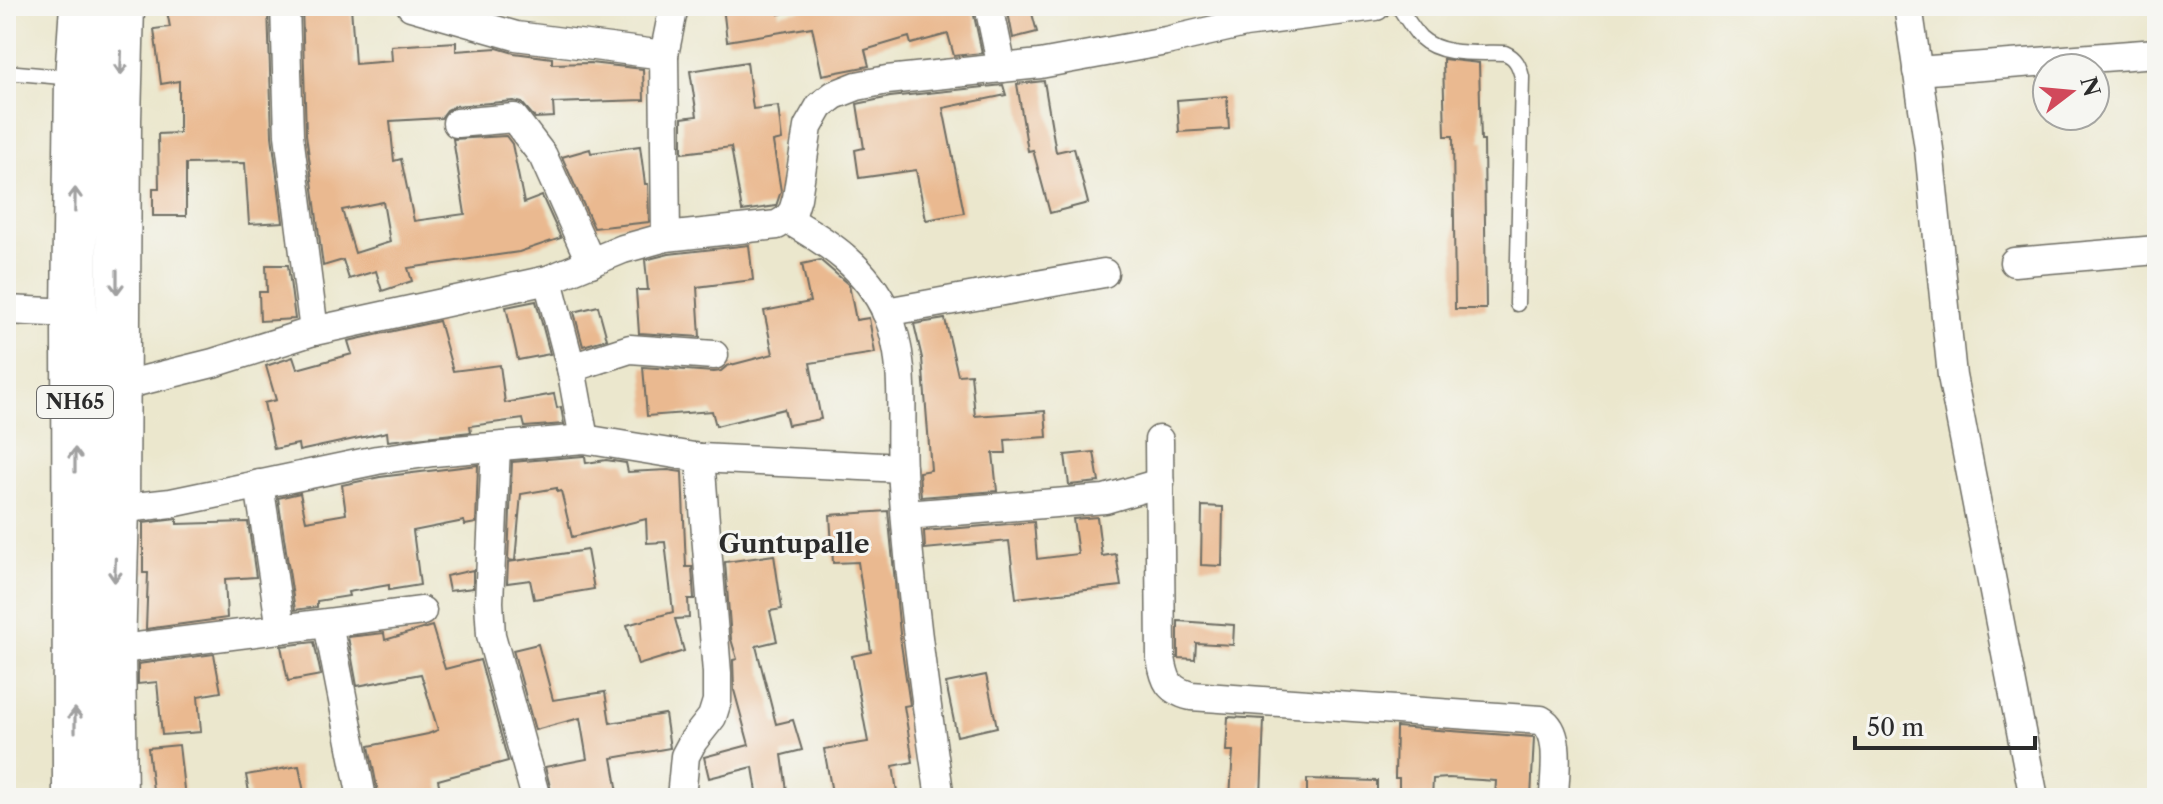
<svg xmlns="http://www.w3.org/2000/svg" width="2163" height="804" font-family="'Libre Caslon Text',serif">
<rect width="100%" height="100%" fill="#f6f6f2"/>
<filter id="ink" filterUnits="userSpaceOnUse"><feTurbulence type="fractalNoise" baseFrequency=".0125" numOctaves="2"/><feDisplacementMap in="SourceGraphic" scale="16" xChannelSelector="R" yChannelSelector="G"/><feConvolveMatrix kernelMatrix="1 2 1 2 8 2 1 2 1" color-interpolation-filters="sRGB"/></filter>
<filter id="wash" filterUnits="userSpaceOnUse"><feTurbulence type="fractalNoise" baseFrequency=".006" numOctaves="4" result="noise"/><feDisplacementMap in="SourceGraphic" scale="32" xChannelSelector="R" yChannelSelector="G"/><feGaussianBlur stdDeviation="1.8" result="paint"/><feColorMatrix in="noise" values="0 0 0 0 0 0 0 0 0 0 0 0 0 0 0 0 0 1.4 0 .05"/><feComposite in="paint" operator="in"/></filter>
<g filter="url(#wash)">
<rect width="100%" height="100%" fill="#ebe7cd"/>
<g id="blocks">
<g fill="#eab990" fill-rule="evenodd">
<polygon points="166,6 268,6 272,136 283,222 249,224 245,163 186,164 186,216 153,216 153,188 159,188 158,134 179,133 179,81 161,84 154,29 170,27"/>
<path d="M302 6H351L355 64 392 61 391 46 456 42V51L497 48 514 53 552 58V64L590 63 643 69 644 100 553 103 554 117 535 118 522 103 513 101 455 106 447 110 441 118 390 121 394 161 401 159 414 221 465 214 453 139 506 136 512 144 524 203 542 196 561 238 519 252 408 268 412 281 382 291 376 271 349 279 343 260 323 266 306 134ZM383 202 390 242 355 253 342 210Z"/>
<polygon points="723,6 778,6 779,14 817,6 972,6 982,53 954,56 948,34 911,44 909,37 865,50 869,66 822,75 812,27 727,41"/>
<polygon points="1010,6 1030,6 1037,32 1013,38 1007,7"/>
<polygon points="1443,59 1479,63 1481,141 1484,141 1486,309 1455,309 1453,136 1445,136"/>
<polygon points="747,62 753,109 778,106 782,140 773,142 781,191 776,206 742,211 731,147 682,153 682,118 697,116 690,71"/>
<polygon points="1044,81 1056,152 1074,148 1088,203 1050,213 1033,150 1028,151 1017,84"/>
<polygon points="1003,85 1006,95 943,108 964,213 926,220 916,170 859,178 855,150 864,148 857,104 890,97"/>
<polygon points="1227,96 1229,129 1179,132 1177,100"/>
<polygon points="640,146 645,184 648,184 649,222 594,228 562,157 590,149 591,153"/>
<polygon points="749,245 753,280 697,287 700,337 639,333 636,290 648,290 645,260 669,254"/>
<polygon points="820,260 849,285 856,320 869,318 875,353 810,363 821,419 788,425 784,409 716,426 712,411 647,416 643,367 714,372 721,371 727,366 773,354 764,311 810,302 802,264"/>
<polygon points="266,265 288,265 295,319 260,321 259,292 267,292"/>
<polygon points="536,301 550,354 518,360 506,307"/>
<polygon points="598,306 607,339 583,346 574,312"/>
<polygon points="945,319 958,375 971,374 975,416 1045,411 1047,437 1005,440 1006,453 993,453 997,491 921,497 919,472 931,470 922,358 914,324"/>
<polygon points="439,321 453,371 500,365 505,403 554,394 557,408 561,407 564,424 525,427 523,419 470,426 471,432 388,441 387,432 299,451 298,444 274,449 264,403 276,400 266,366 293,357 297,369 352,354 348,341"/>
<polygon points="1094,452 1099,482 1069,485 1065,455"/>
<polygon points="583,456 585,456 586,463 606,460 626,463 628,472 668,470 682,472 686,567 692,567 694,599 688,599 689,618 675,619 684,651 638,665 627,625 673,612 665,542 647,543 646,519 572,537 561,491 557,492 557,488 521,494 515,561 587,550 594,589 534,599 530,580 507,583 508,562 515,561 508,560 512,462"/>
<polygon points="478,465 476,523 465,525 464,521 413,531 420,585 389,590 389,585 348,592 349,596 317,601 317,607 295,610 278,498 300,493 306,521 346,514 342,485 380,477"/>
<polygon points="1202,506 1223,507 1222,566 1201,565"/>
<polygon points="888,511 901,644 910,705 904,706 913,762 893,766 898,798 833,798 824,749 868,742 852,656 871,652 858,562 833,563 830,515"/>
<polygon points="1097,517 1102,556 1116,554 1121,586 1016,598 1009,541 925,549 924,531 1034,522 1037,559 1078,554 1073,519"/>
<polygon points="177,519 177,524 248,522 256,577 225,579 227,618 146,629 148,573 143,573 143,523"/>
<polygon points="774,555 782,609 770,611 777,641 756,646 776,724 793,720 802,750 782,755 788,798 758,798 753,767 709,778 704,757 749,745 734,690 733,660 737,659 731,639 725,562"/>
<polygon points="473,570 473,588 449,591 446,576"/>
<polygon points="1178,621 1234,625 1233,645 1196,643 1195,659 1178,658"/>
<polygon points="432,626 445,669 480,660 508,761 438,780 442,798 379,798 369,746 428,734 438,730 421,674 357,686 348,637 384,633 385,640"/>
<polygon points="314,642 321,675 288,681 281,646"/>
<polygon points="538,644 553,700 605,692 610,723 665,714 670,748 612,758 619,798 584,798 583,793 553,798 545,767 587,759 580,718 535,730 513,650"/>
<polygon points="214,654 221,692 198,696 201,732 162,735 157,682 138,684 138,664"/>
<polygon points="986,675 997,727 957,736 946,683"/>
<polygon points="1228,717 1264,719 1261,798 1230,798 1233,751 1226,751"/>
<polygon points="1396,727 1534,737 1531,798 1495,798 1496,781 1449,778 1433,779 1432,798 1399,798 1399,778 1395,778"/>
<polygon points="179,745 185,798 154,798 148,748"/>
<polygon points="299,766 305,798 250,798 246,775"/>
<polygon points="1307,779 1377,781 1377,798 1307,798"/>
</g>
</g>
</g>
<g filter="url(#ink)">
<use href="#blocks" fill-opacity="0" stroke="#6e6d64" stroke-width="2"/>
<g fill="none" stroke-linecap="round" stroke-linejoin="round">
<defs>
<g id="lane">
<path d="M1398 6C1405 16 1412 28 1420 37 1441 57 1478 52 1505 53 1516 58 1519 65 1522 77L1517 304"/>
<polyline points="6,72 73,78"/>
</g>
<g id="street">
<polyline points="285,6 289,135 314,331"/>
<polyline points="411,6 516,36 664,55"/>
<polyline points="989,6 1002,68"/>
<polyline points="1908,6 1929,149 1952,376 2034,798"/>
<polyline points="1917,71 2157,53"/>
<polyline points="457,123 514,118 543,156 591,263"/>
<path d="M787 219C829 243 866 267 887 313 908 362 899 419 902 470 909 580 924 689 940 798"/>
<polyline points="666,237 664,55 674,6"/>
<polyline points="2014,262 2157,250"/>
<polyline points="548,280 571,368 584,439"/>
<polyline points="6,310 74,313"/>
<polyline points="886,312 1104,273"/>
<polyline points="571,368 630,349 714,355"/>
<polyline points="104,390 213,363 314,331 548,280 623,249 666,237 777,225 787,219 793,211 797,198 808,127 820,106 834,95 857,86 887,80 1040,64 1166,41 1245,23 1376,6"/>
<path d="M1159 440 1161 658C1165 681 1168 690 1191 696L1541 720C1563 732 1554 776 1554 798"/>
<polyline points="496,447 489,602 491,635 536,798"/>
<polyline points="259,484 281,629"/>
<polyline points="117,509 171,503 377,460 433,452 584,439 700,458 902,468"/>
<polyline points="906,515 1105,499 1160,483"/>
<polyline points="328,624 362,798"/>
<polyline points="113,650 422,611"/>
<polyline points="681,798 685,756 693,741 712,717 717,701 717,673 700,458"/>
</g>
<g id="highway">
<polyline points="75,798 74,313 77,78 82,6"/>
<polyline points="115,798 113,650 117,509 119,120 122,6"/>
</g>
</defs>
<use href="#lane" stroke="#6e6d64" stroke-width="17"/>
<use href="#street" stroke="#6e6d64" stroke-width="31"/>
<use href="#highway" stroke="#6e6d64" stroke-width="47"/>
<use href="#lane" stroke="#fff" stroke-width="14"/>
<use href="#street" stroke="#fff" stroke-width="28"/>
<use href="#highway" stroke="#fff" stroke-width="44"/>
</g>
<defs><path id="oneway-shaft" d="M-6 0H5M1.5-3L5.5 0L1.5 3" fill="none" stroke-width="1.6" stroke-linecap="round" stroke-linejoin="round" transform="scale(2)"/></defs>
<g stroke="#a0a0a0">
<use href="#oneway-shaft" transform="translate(121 63) rotate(92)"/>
<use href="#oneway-shaft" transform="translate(75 200) rotate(-89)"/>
<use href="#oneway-shaft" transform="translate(117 282) rotate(90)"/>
<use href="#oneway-shaft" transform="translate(75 460) rotate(-90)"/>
<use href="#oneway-shaft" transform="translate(115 570) rotate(92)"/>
<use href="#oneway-shaft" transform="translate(75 720) rotate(-90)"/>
</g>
</g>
<g text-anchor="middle" stroke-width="6" stroke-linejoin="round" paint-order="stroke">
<rect fill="#f6f6f2" stroke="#686867" stroke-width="2" x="37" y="386" width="76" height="32" rx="6"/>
<g font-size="20" font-weight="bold" fill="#2b2b2b">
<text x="75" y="409">NH65</text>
</g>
<g font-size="26" font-weight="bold" fill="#2b2b2b" stroke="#f6f6f2">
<text x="794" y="553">Guntupalle</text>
</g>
</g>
<rect width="2163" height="804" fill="none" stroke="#f6f6f2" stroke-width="32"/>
<g transform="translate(2071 92) rotate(74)"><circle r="38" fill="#f6f6f2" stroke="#a5a5a2" stroke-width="2"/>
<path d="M0-6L14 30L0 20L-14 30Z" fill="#d1495b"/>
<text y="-12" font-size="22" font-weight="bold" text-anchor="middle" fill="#2b2b2b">N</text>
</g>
<path d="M1855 736v12h180v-12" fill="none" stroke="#2b2b2b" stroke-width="4"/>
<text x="1867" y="736" font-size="24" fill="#2b2b2b" stroke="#f6f6f2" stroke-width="6" paint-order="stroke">50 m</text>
</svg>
